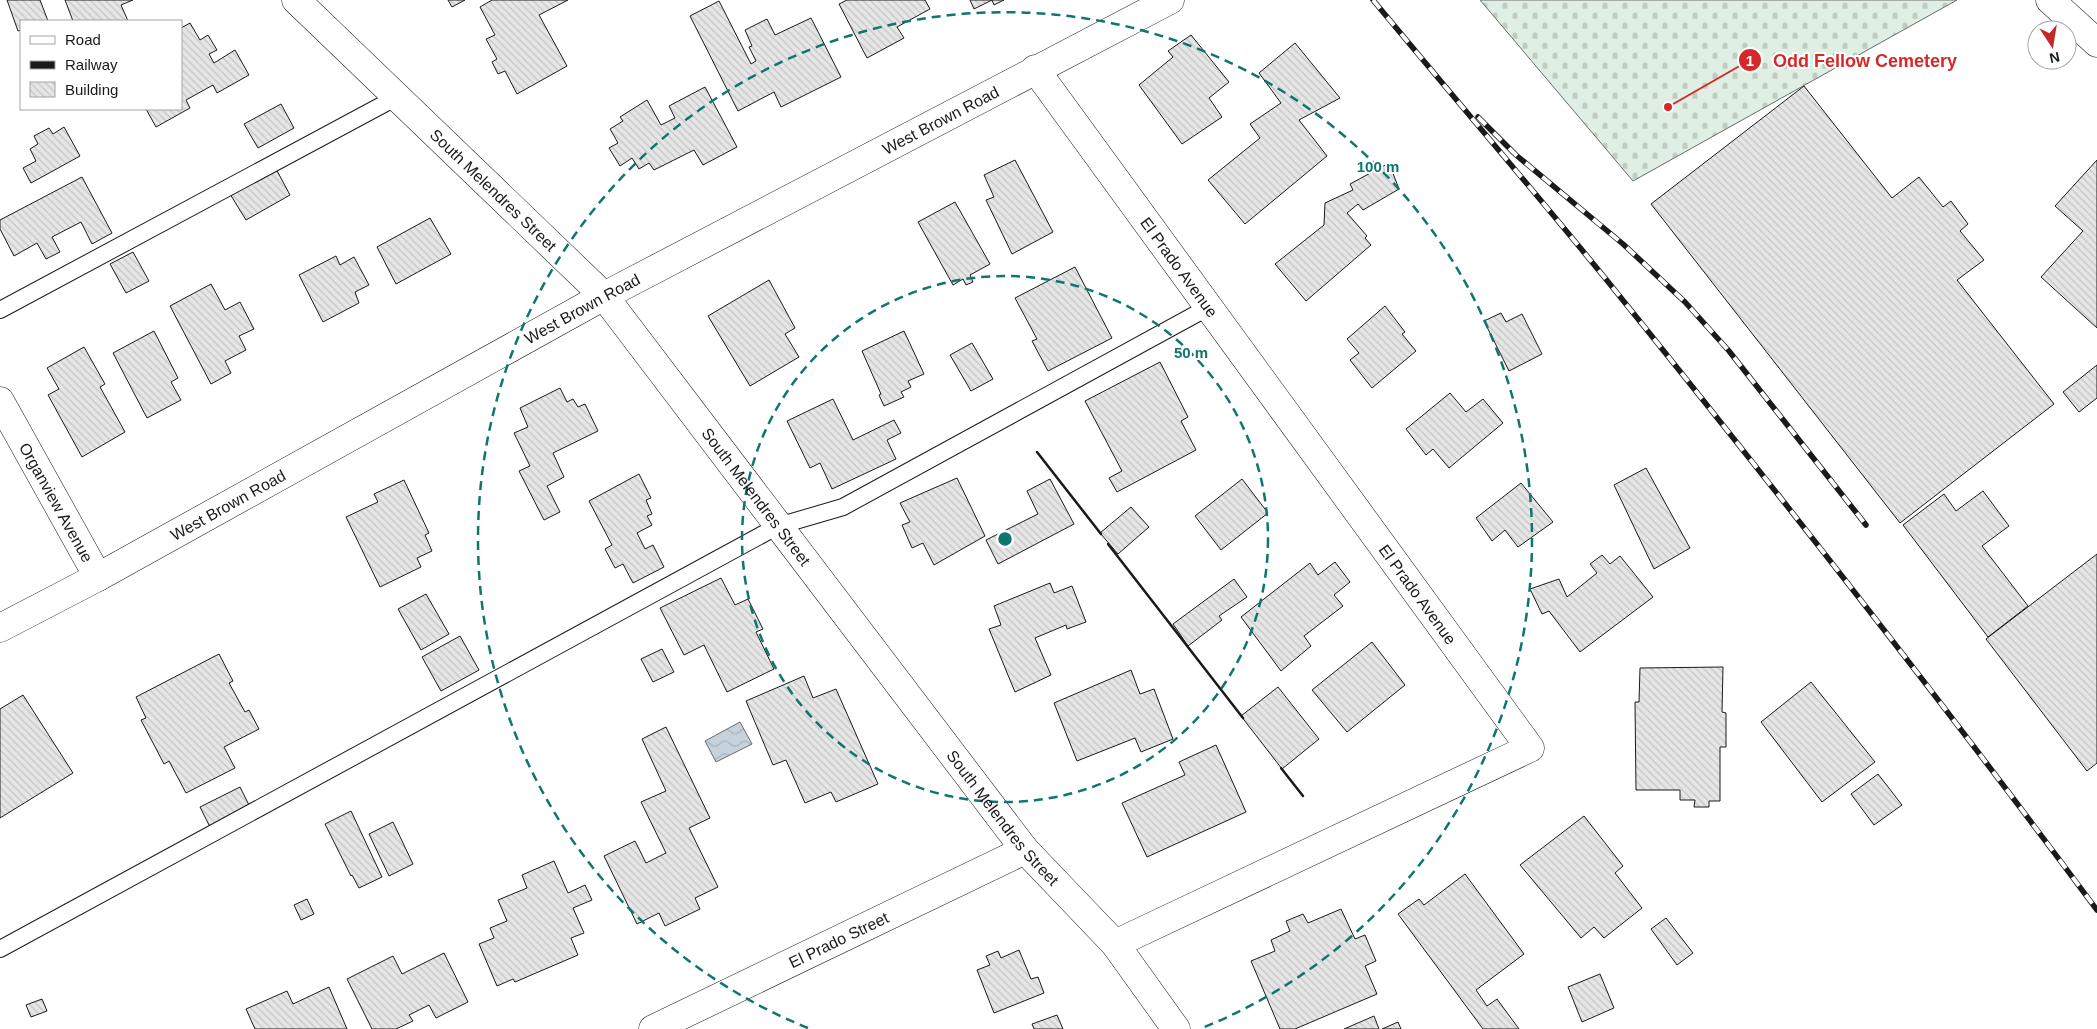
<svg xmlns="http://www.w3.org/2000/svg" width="2097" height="1029" font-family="Arial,sans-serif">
<defs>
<pattern id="cemetery-stones" width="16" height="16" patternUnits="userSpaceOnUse" patternTransform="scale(1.25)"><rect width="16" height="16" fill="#e0efe3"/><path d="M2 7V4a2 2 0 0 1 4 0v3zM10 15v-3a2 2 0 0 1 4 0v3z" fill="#c0ccc2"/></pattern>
<pattern id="water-waves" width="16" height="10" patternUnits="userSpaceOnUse" patternTransform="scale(1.25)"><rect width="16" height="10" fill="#c6d2dc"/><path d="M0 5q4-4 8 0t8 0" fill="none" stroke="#aab4bc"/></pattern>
<pattern id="building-back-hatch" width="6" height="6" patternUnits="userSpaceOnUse" patternTransform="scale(1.25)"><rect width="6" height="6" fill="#e6e6e6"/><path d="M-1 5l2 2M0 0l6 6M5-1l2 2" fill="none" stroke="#c5c5c5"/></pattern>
</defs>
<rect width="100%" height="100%" fill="#fff"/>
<polygon fill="url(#cemetery-stones)" stroke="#6a6a6a" points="1480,0 1957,0 1633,181"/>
<polygon fill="url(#water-waves)" stroke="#6a6a6a" points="740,722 752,744 716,762 705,741"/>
<g fill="url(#building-back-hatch)" stroke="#1a1a1a">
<polygon points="7,0 40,0 48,21 21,21 21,30 18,31"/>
<polygon points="65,0 133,0 121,5 128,21 73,21"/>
<polygon points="448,0 465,0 452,7"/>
<polygon points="492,0 568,0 539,15 567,66 517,94 505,71 498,74 492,62 497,59 486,39 495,35 480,7"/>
<polygon points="847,0 925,0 930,9 897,27 904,38 867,58 839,4"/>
<polygon points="970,0 1004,0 994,5 992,0 974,9"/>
<polygon points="719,1 751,64 756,61 749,47 752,46 745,30 767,19 775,35 811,18 841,77 781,107 774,92 738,111 690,16"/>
<polygon points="190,23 200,40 208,35 217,50 209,54 214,63 235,50 249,75 217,93 213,85 186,100 190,108 156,127 146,109 181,109 181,28"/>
<polygon points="1191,35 1229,82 1209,98 1222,117 1182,144 1139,85 1173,57 1168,51"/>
<polygon points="1295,43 1340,98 1299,120 1327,156 1245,224 1208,180 1260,138 1250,124 1281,103 1259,73"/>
<polygon points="1804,86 1892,198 1919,177 1943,207 1951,201 1968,224 1960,231 1984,260 1957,280 2054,404 1900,523 1651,204"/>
<polygon points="705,87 737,147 703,165 694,150 654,170 649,163 639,169 632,158 620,166 609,148 618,143 610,129 623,121 620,117 647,100 661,125 675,118 669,106"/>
<polygon points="281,104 294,128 258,148 244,124"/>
<polygon points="64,127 80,156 31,183 23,168 36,161 30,149 38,144 34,136 49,128 53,134"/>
<polygon points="1015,160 1053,232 1012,254 986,200 994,197 984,175"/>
<polygon points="2097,160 2097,328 2041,277 2083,231 2055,206"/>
<polygon points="1389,163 1399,189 1363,210 1358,204 1347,213 1367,236 1365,238 1371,245 1306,301 1275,264 1324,225 1325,203 1353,190 1350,184"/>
<polygon points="275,167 290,195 246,220 230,194"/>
<polygon points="82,177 112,233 92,244 81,222 52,237 60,252 46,259 37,243 14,256 0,229 0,220"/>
<polygon points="955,202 990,264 970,275 973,282 966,285 963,279 953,285 918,222"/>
<polygon points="430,218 451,254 396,284 377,247"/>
<polygon points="133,252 149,281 126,293 110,264"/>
<polygon points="336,256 340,265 354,257 369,285 355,292 359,303 323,322 299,275"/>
<polygon points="1075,267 1112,338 1048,371 1032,341 1037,339 1015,298"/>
<polygon points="769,280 795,328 785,334 799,357 750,386 708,316"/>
<polygon points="211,284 225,310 240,302 254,329 239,336 246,350 225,361 231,373 211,384 170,306"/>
<polygon points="1385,306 1405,332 1402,334 1416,351 1372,388 1350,360 1359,353 1347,339"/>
<polygon points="1501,313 1506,322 1522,314 1542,354 1509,371 1484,321"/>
<polygon points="154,331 178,378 171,382 181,400 147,418 113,353"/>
<polygon points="904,331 924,374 908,381 911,387 901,392 904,397 884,406 879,395 881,394 862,351"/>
<polygon points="972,343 993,379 971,391 950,355"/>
<polygon points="84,347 105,384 100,387 125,432 82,457 48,395 59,389 47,368"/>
<polygon points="1160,362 1188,417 1181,421 1196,450 1117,492 1109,478 1122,471 1085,401"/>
<polygon points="2097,365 2097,398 2079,412 2063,392"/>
<polygon points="560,388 567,402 573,399 578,407 585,404 598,431 553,453 564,477 547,486 560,512 544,520 519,471 530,466 514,433 528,427 520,408"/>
<polygon points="1450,393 1466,412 1483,399 1503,423 1449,468 1433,449 1426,455 1406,429"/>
<polygon points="833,399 853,440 894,420 901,433 887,440 896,459 832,489 820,463 810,468 787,421"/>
<polygon points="1646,468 1690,548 1654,569 1614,485"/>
<polygon points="639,474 651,498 646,500 652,514 647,516 652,525 637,533 645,549 653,545 664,567 633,583 623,564 615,568 605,549 612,545 589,501"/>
<polygon points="957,478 985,536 934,565 923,543 912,548 902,525 910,522 900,503"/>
<polygon points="1050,479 1074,524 998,564 986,540 1038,514 1027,491"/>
<polygon points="1242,479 1268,513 1221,550 1195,516"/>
<polygon points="404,480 429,533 425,535 432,551 417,558 421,567 380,587 346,517 378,502 374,494"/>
<polygon points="1521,483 1553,522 1518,547 1505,530 1492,541 1476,518"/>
<polygon points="1983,491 2009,526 1982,546 2028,606 1988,637 1903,525 1944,494 1956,511"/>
<polygon points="1131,507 1149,527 1118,554 1100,533"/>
<polygon points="2097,554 2097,763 2087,771 1986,639"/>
<polygon points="1602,555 1610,564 1620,556 1653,597 1580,652 1549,611 1542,614 1530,589 1559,579 1567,597 1597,573 1590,564"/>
<polygon points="1335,562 1350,582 1334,595 1343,606 1304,636 1311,646 1281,671 1241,617 1310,563 1318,575"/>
<polygon points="721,578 735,605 748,599 763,629 756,632 774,669 727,692 704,645 684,655 660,608"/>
<polygon points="1234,579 1247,597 1219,616 1222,620 1188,646 1173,624"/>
<polygon points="1050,583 1054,593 1072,586 1086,622 1067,629 1066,625 1035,638 1051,675 1015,692 989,629 1001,625 994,606"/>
<polygon points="426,594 449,634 421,650 398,609"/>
<polygon points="460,636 479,670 441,691 422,657"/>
<polygon points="1372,642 1405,685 1347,732 1312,690"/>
<polygon points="662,649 674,672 653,682 641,659"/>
<polygon points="219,654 233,681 229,683 245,712 249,710 259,729 224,747 235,768 186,793 169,761 164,764 141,720 146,718 136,697"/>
<polygon points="1723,667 1722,712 1726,713 1726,747 1720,747 1720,801 1709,801 1709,807 1694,807 1695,800 1680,800 1680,790 1636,790 1635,702 1639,702 1640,668"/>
<polygon points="1131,670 1140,694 1154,689 1173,739 1141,752 1135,738 1077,761 1054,703"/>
<polygon points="804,676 813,698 836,689 878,784 836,802 831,792 805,803 786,760 773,765 746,701"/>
<polygon points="1811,682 1875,762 1822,802 1761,722"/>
<polygon points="1278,687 1319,739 1282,769 1241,716"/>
<polygon points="23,695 73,773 0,818 0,709"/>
<polygon points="666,727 710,818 689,828 718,887 695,898 700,909 665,926 659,913 637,924 604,856 635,841 646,863 666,853 641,802 666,791 642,739"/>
<polygon points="1216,745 1246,812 1147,857 1122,803 1185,775 1179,762"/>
<polygon points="1878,774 1902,805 1874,825 1851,794"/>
<polygon points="240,787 253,813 213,833 200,807"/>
<polygon points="351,811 382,877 359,888 352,875 351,876 325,824"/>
<polygon points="1584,816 1623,866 1615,873 1642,908 1604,938 1594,927 1581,938 1520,865"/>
<polygon points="393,822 413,864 389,876 369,834"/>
<polygon points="554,861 568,893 585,885 592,900 573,908 584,933 571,938 578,955 515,982 513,979 497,986 479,944 494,938 490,928 507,921 498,900 527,888 522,875"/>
<polygon points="1465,874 1524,954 1476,990 1487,1006 1497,999 1519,1029 1483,1029 1398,914 1419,899 1424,905"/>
<polygon points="307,899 314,914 301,920 294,905"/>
<polygon points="1341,909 1355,939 1365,935 1376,961 1365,966 1377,994 1295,1029 1280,1029 1251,961 1275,951 1271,940 1290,931 1286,921 1303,914 1308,923"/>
<polygon points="1666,918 1693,953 1677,965 1651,929"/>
<polygon points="1019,950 1031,979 1038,977 1044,993 994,1013 977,970 990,965 986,956 998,951 1001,958"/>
<polygon points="444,953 468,1002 436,1018 429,1005 409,1015 413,1021 396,1029 372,1029 347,979 393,956 402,974"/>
<polygon points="1600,974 1614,1008 1582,1022 1568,987"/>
<polygon points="329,987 347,1029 255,1029 246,1009 287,991 293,1004"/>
<polygon points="42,999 47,1011 31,1017 26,1005"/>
<polygon points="1057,1015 1063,1029 1034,1029 1032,1024"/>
<polygon points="1374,1016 1379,1029 1344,1029"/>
<polygon points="1398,1022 1401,1029 1382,1029"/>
</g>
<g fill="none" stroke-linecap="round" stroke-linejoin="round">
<defs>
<g id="service">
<polyline points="0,310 397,97"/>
<polyline points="0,949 778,526 843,507 1209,307"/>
</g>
<g id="minor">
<path id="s1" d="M296 0 604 296 1025 850 1115 944 1176 1029"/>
<path id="s2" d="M1035 69 1530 748 1115 944"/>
<path id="s3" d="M0 401 98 577"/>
<path id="s4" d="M0 628 98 577 604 296 1170 0"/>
<path id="s5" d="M653 1029 1025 850"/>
</g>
<polyline id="tertiary" points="2050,0 2097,43"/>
</defs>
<use href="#service" stroke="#1a1a1a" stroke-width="18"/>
<use href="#minor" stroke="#1a1a1a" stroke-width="29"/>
<use href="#tertiary" stroke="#1a1a1a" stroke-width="29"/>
<use href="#service" stroke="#fff" stroke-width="16"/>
<use href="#minor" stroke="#fff" stroke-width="28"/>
<use href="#tertiary" stroke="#fff" stroke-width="28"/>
<defs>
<g id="rail">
<path d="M1373 0C1450 93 1529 185 1605 278 1773 486 1938 696 2097 910"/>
<polyline points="1478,117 1516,155 1623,244 1685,302 1729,351 1866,525"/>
</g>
</defs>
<use href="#rail" stroke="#1a1a1a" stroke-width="5.5"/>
<use href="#rail" stroke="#fff" stroke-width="4" stroke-dasharray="11" stroke-linecap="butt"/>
<g stroke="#1a1a1a" stroke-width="2.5">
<polyline points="1037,452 1101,534"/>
<polyline points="1108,544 1243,718"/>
<polyline points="1281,768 1303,796"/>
</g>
</g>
<g fill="none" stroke="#0f766e" stroke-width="2.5" stroke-dasharray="9 6">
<circle cx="1005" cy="539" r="263"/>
<path d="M808 1028A527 527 0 1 1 1202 1028"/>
</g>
<g text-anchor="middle" stroke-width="4" stroke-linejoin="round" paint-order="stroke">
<g font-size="16" fill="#1a1a1a" stroke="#fff">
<text dy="6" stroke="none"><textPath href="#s4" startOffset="1069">West Brown Road</textPath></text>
<text dy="6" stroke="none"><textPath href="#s1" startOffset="274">South Melendres Street</textPath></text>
<text dy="6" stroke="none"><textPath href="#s2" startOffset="245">El Prado Avenue</textPath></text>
<text dy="6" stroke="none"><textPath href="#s4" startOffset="664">West Brown Road</textPath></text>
<text dy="6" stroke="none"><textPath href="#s1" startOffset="679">South Melendres Street</textPath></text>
<text dy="6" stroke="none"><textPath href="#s3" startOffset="116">Organview Avenue</textPath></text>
<text dy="6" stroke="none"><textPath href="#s4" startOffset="259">West Brown Road</textPath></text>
<text dy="6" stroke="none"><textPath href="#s2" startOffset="650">El Prado Avenue</textPath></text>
<text dy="6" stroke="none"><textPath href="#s1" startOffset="1084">South Melendres Street</textPath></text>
<text dy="6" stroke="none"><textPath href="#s5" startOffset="206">El Prado Street</textPath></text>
</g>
</g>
<circle cx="1005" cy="539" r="8" fill="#0f766e" stroke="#fff" stroke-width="2.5"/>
<g font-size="15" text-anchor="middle" font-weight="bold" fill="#0f766e" stroke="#fff" stroke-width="4" stroke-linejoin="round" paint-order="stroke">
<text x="1378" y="172">100 m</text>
<text x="1191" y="358">50 m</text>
</g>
<path fill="none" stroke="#d62828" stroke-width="2" d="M1668 107L1750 60"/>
<g fill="#d62828" stroke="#fff" stroke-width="2">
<circle cx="1668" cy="107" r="5"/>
<circle cx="1750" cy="60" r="12"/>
</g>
<g font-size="15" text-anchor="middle" font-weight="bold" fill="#fff">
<text x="1750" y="66">1</text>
</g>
<g font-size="18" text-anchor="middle" font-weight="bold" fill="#d62828" stroke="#fff" stroke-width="4" stroke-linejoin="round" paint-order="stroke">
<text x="1865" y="67">Odd Fellow Cemetery</text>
</g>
<rect x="20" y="20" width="162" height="90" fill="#ffffff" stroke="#a3a3a3"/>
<rect x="30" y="36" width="25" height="8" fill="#ffffff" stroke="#a3a3a3"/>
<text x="65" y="45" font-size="15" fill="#1a1a1a">Road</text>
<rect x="30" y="61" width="25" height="8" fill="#1a1a1a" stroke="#a3a3a3"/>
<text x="65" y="70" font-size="15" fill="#1a1a1a">Railway</text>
<rect x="30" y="82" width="25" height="15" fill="url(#building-back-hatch)" stroke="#a3a3a3"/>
<text x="65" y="95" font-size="15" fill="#1a1a1a">Building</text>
<g transform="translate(2052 45) rotate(168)"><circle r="24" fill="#ffffff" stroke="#a3a3a3"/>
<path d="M0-4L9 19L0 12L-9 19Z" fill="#c62828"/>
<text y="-8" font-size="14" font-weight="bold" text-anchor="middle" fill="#1a1a1a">N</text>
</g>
</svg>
